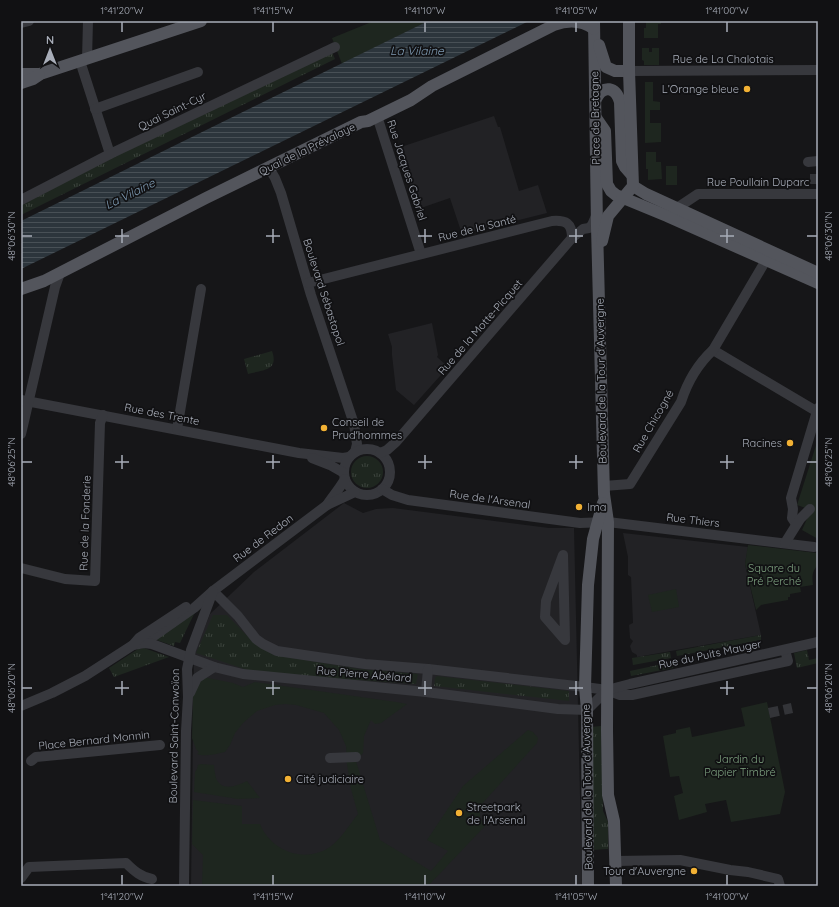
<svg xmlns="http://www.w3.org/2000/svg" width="839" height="907" font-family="Quicksand,sans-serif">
<defs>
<pattern id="grass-tufts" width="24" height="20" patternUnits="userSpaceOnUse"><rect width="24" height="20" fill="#1e261f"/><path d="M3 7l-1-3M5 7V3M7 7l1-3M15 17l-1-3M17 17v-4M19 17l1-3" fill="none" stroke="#3c433d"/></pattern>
<pattern id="water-rules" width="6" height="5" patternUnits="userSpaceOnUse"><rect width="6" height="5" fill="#2c353c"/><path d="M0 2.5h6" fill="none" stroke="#485056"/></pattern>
</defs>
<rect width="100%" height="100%" fill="#161618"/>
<g fill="#222225">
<polygon points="494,116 498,127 500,127 519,191 538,185 547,213 462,234 450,198 418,209 398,148"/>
<polygon points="432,323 438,355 437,357 448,367 414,405 396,390 392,355 392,347 388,334"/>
<polygon points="344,503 363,513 376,509 393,508 549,528 574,528 582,886 191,886 194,654 210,614 254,572"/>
<polygon points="623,533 748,547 745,564 761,635 637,657 637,655 632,652 630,646 633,641 630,638 629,625 633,623 631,577 628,575 628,557"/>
</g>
<g fill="url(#grass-tufts)">
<polygon points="331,50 335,59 21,215 21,198"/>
<path d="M272 351C279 371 263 370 248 374L244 359Z"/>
<circle cx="367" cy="472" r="16"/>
<polygon points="195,612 180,643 175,642 174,646 154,639"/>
<polygon points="213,615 227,615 253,642 274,655 359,669 418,674 416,684 257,673 196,653"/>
<polygon points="761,635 761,640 677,656 676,651"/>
<polygon points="144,648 169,657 114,677 109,668 138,649"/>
<polygon points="807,650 809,660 818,658 818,663 797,668 794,653"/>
<polygon points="670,652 671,658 633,665 632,658"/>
<polygon points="672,662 673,668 631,676 630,671"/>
<polygon points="437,676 569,691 569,701 434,686 435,678"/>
<polygon points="601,726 603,811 608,822 608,849 592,850 591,727"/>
</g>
<g fill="#1e261f">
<polygon points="374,21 428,21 342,64 332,38"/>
<polygon points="646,21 661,21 661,24 658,24 658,38 644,38 644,28 646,28"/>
<polygon points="642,48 649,48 649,52 652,52 652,48 659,48 659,65 644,65 644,61 642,60"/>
<polygon points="645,82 653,82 653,101 660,102 660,110 650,110 650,123 661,123 661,142 645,143"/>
<polygon points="646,152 656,152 656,162 661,162 662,179 648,180 648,169 646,169"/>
<rect x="666" y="166" width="11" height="19"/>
<polygon points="818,439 818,539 802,530 811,510 797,505"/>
<path d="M748 545 817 553 818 551V565C812 571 812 576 813 585L800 587 801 592 790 594V597H788V600L761 605 756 610 745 564Z"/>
<polygon points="676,589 679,607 652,612 648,595"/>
<path d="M203 677 233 683 243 687 255 682 396 702 407 704 381 723 375 724 371 720 364 736 363 753 356 761 380 840 431 871 448 851 427 840 463 786 528 730 533 732 538 738 537 743 480 806V818L485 826 428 886H202L203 855 192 844 193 800 242 806V824H260C271 851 304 864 330 847 341 839 349 825 358 814L351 789 347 764 346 746 339 730 324 713 296 705 285 704 275 705 257 711 243 723 235 733 230 745 225 752C216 754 205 757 197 754L199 752 196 749 192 738 193 696Z"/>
<polygon points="767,702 785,792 780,814 731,822 726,800 705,804 707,812 679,820 674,796 683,793 679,776 670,777 663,736 676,733 676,730 690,727 692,737 745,726 741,708"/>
<path d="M201 764 214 765C214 769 215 774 216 778 221 792 237 786 247 781L260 798 238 799 194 792 195 772 197 769 198 765Z"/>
</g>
<polygon fill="url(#water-rules)" points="428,21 529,21 21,269 21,221"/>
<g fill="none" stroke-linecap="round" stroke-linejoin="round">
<g stroke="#333438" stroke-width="10" stroke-dasharray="10 5" stroke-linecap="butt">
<polyline points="815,184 815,170"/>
<polyline points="769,713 792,708"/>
</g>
<g stroke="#37383d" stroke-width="10">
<polyline points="21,23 29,21"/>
<polyline points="87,59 88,21"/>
<polyline points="80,61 110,154"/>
<polyline points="629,71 818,70"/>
<polyline points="95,109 198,72"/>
<polyline points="377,116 421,254"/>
<polyline points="808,162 818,161"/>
<polyline points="269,168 275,178 281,193 311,295 354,424 357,444 355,452"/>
<polyline points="21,200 110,154 335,47"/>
<polyline points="677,208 698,194 818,194"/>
<path d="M308 283 552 221C566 220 572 223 572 238"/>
<polyline points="713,350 816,411"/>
<polyline points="21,400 299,453 343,458 349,457"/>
<polyline points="177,429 201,289"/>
<polyline points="21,434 55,287 60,273"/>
<circle cx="367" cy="472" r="23"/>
<polyline points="380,453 387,450 396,442 572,238 583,229 589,228 592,225 596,216"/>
<polyline points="312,458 330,465 344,473"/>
<path d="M604 486 630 484 681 402C687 383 698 364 713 350L766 260"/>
<polyline points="382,489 392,495 408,500 580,523 608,522 814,547"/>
<path d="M327 505C333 496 340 488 345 479"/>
<polyline points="796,524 792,518 793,509 791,498 818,408"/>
<polyline points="785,543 800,519 810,509"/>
<polygon points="563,555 565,640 545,617 546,601"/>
<polyline points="21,568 65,579 95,581 100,423 103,415"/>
<polyline points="213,591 238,616 256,639 263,644 277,651 365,664 428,669 585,687 607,690 620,695 632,695 788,661 785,650"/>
<polyline points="144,643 194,608 213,591 327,505 355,492"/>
<polyline points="133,645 144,643 152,644 214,667 243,674 426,692 558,709 587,710 607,690 630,684 818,642"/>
<polyline points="426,692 428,669"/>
<polyline points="190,693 197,678 214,667"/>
<polyline points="21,706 52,693 85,676 133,645 139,638 186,607"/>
<polyline points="330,758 356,757"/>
<polyline points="31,761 36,757 160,745"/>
<polyline points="615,861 680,860 730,870 748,872 778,879 780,886"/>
<path d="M21 878 29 867 126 863C134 871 141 877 152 879"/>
<polyline points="184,886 186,731 188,697 187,669 191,650 213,591"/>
</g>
<g stroke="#53555c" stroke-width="12">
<polyline points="594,21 597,227 604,494 608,522 607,730 608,795 614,821 616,886"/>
<polyline points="599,45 606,67 615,71 629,71"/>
<polyline points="21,74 40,74 201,21"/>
<polyline points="21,83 33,79 39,75"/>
<path d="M596 99C603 84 616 87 620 102L622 161 625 167 632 175"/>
<polyline points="596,118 605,131 607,184 611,191 616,195 667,216 818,283"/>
<polyline points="633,186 646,194 818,273"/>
<polyline points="602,241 608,216 633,186 629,71 629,21"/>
<path d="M21 289 44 281 206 198 361 122 368 121 411 100 432 86 554 25C567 20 582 20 594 29"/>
<polyline points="588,886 587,710 585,687 588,585 593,539 603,503"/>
</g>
</g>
<path fill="none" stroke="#a8adb8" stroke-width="1.5" d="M122 22V32M273 22V32M425 22V32M576 22V32M727 22V32M122 229V243M273 229V243M425 229V243M576 229V243M727 229V243M22 236H32M115 236H129M266 236H280M418 236H432M569 236H583M720 236H734M807 236H817M122 455V469M273 455V469M425 455V469M576 455V469M727 455V469M22 462H32M115 462H129M266 462H280M418 462H432M569 462H583M720 462H734M807 462H817M122 681V695M273 681V695M425 681V695M576 681V695M727 681V695M22 688H32M115 688H129M266 688H280M418 688H432M569 688H583M720 688H734M807 688H817M122 875V885M273 875V885M425 875V885M576 875V885M727 875V885"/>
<g fill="#f2b134" stroke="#111113" stroke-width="1.5">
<circle cx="747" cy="89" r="4"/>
<circle cx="324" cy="428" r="4"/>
<circle cx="790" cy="443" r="4"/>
<circle cx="579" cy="507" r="4"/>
<circle cx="288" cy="779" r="4"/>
<circle cx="459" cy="813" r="4"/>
<circle cx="694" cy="871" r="4"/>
</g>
<g text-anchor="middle" stroke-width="3.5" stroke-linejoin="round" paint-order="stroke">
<g font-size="11" fill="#a8adb8" stroke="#111113">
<text x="723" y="63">Rue de La Chalotais</text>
<text transform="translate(172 111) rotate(-26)" y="4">Quai Saint-Cyr</text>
<text transform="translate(595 118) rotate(-91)" y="4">Place de Bretagne</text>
<text transform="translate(307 149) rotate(-26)" y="4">Quai de la Prévalaye</text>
<text transform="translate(407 170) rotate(72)" y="4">Rue Jacques Gabriel</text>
<text x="758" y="186">Rue Poullain Duparc</text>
<text transform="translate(477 228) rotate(-14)" y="4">Rue de la Santé</text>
<text transform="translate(324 292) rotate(72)" y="4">Boulevard Sébastopol</text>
<text transform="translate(480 327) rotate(-49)" y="4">Rue de la Motte-Picquet</text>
<text transform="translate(601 381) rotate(-91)" y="4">Boulevard de la Tour d'Auvergne</text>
<text transform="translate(162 414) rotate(11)" y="4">Rue des Trente</text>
<text transform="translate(653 421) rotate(-60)" y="4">Rue Chicogné</text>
<text transform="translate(490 499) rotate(8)" y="4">Rue de l'Arsenal</text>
<text transform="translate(693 520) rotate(7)" y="4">Rue Thiers</text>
<text transform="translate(85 523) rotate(-88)" y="4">Rue de la Fonderie</text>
<text transform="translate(263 538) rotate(-37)" y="4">Rue de Redon</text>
<text transform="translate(710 654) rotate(-12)" y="4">Rue du Puits Mauger</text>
<text transform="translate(364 674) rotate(5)" y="4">Rue Pierre Abélard</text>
<text transform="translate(174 736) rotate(-89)" y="4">Boulevard Saint-Conwoïon</text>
<text transform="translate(94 740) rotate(-6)" y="4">Place Bernard Monnin</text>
<text transform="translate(587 787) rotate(-91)" y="4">Boulevard de la Tour d'Auvergne</text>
</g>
<g font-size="11" fill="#a8adb8" stroke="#111113" text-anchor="start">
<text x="739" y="93" text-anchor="end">L’Orange bleue</text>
<text x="332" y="426">Conseil de<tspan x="332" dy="13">Prud'hommes</tspan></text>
<text x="782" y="447" text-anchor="end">Racines</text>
<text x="587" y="511">Ima</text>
<text x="296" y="783">Cité judiciaire</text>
<text x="467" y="811">Streetpark<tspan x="467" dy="13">de l'Arsenal</tspan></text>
<text x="686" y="875" text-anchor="end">Tour d'Auvergne</text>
</g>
<g font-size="11" fill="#7fa381" stroke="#111113">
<text x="774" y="572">Square du<tspan x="774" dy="13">Pré Perché</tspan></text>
<text x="740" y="763">Jardin du<tspan x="740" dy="13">Papier Timbré</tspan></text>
</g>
<g font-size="12" font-style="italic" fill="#7f9bb3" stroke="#111113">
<text x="417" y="55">La Vilaine</text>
<text transform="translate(130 194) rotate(-26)" y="4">La Vilaine</text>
</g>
</g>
<rect width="839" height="907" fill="none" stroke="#111113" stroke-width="44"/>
<g transform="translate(50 50)" stroke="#111113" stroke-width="3" paint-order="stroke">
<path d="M0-3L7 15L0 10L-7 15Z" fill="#a8adb8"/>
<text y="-6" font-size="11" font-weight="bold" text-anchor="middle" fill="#a8adb8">N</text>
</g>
<rect x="22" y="22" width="795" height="863" fill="none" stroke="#a8adb8" stroke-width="1.5"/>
<g font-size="10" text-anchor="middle" fill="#a8adb8">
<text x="122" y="14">1°41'20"W</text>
<text x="273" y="14">1°41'15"W</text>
<text x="425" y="14">1°41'10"W</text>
<text x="576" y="14">1°41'05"W</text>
<text x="727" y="14">1°41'00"W</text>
<text transform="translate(11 236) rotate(-90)" y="4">48°06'30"N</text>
<text transform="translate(828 236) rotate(-90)" y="4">48°06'30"N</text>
<text transform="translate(11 462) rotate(-90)" y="4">48°06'25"N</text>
<text transform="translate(828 462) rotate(-90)" y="4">48°06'25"N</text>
<text transform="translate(11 688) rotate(-90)" y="4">48°06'20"N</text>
<text transform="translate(828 688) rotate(-90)" y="4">48°06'20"N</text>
<text x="122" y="900">1°41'20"W</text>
<text x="273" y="900">1°41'15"W</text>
<text x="425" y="900">1°41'10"W</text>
<text x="576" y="900">1°41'05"W</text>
<text x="727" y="900">1°41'00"W</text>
</g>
</svg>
